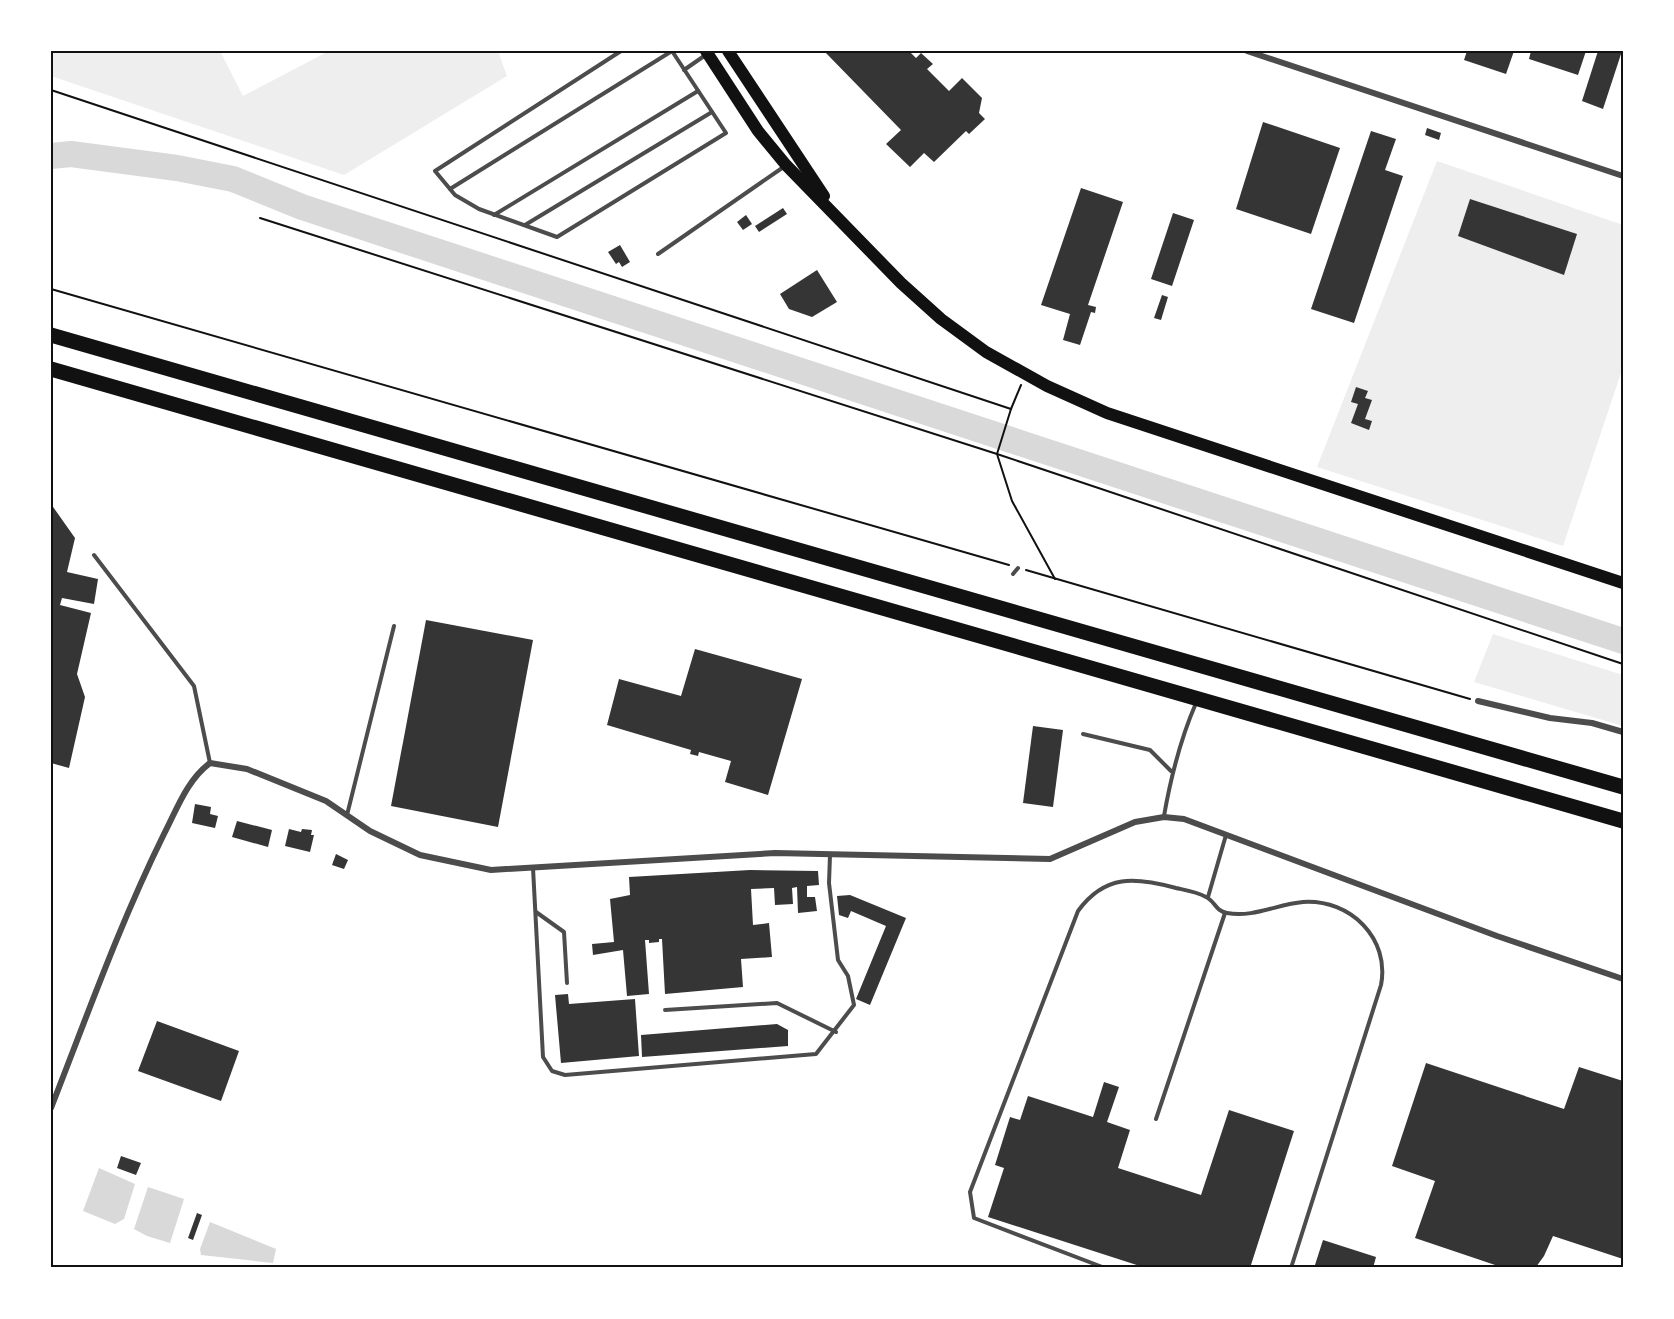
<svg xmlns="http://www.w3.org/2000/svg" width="1674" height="1319" font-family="'Times New Roman',serif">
<rect width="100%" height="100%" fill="#fff"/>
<g fill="#eee">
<polygon points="51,51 220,51 243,96 329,51 498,51 507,76 344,175 51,76"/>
<polygon points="1437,161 1623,225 1623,367 1563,546 1317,467"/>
<polygon points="1493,634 1623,675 1623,726 1474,682"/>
</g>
<g fill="#d9d9d9">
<polygon points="99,1168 135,1184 124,1219 115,1224 83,1211"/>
<polygon points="148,1187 184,1199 170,1243 147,1236 134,1229"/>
<polygon points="210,1222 276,1249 273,1263 201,1255 200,1249"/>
</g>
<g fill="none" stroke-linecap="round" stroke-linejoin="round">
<polyline stroke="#d9d9d9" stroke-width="26" points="51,156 71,154 177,168 233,179 302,207 1623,641"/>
</g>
<g fill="#353535">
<polygon points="824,51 909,51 916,58 921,53 933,64 927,69 949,91 962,78 982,98 979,113 985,119 969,134 966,131 934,162 924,153 910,167 886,144 901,130"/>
<polygon points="1467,51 1514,51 1506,74 1464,60"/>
<polygon points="1531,51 1586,51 1578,75 1529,59"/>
<polygon points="1598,51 1622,51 1603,109 1582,101"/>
<polygon points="1263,122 1340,148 1311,234 1236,209"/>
<polygon points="1427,128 1441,133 1439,140 1425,135"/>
<polygon points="1371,131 1396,139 1385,170 1403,176 1354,323 1311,309"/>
<polygon points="1081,188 1123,202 1088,305 1096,307 1095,313 1091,312 1080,345 1063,340 1070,314 1041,305"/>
<polygon points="1470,199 1577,234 1564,275 1458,236"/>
<polygon points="783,208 787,214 759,232 755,226"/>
<polygon points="1173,213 1194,220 1172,286 1151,279"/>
<polygon points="746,215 752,224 743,230 737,222"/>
<polygon points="620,245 630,262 622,267 619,262 616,264 608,252"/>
<polygon points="817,270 837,302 812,317 789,309 780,294"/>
<polygon points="1162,295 1168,297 1161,320 1154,318"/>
<polygon points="1356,387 1368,391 1365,398 1372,400 1365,419 1372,421 1369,430 1351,423 1358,404 1351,402"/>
<polygon points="51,504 75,538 67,572 98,579 94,604 62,598 60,605 91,613 77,674 85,697 69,768 51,763"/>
<polygon points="426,620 533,640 498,827 391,806"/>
<polygon points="695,649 802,679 768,795 725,782 731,761 699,752 698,756 690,754 691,750 607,725 619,679 681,696"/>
<polygon points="1033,726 1063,730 1053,807 1023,803"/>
<polygon points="195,804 211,807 210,814 218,816 215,828 192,823"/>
<polygon points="237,821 272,830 268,847 232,837"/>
<polygon points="289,829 301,832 302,829 312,830 311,835 314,835 310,852 285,846"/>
<polygon points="336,854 348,860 344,869 332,865"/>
<polygon points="750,870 818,871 819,885 807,886 807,897 815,897 817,911 798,913 797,887 792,888 793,904 775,905 774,888 751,889 753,925 769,923 772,957 741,959 743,987 665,994 662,939 659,939 659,942 649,943 649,940 645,940 649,994 627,996 623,950 593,955 592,944 614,942 610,899 630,895 629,877"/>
<polygon points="850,895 906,918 870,1005 856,999 886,926 851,911 848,918 839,915 837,896"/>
<polygon points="568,994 569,1004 635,999 639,1056 561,1063 555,995"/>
<polygon points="157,1021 239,1051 221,1101 138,1071"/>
<polygon points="777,1024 788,1030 788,1046 642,1057 641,1035"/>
<polygon points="1426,1063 1564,1109 1579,1067 1623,1081 1623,1259 1553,1236 1544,1256 1536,1267 1504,1268 1415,1238 1435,1181 1392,1166"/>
<polygon points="1104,1082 1119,1087 1107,1122 1130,1130 1118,1168 1201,1195 1229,1110 1294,1131 1250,1268 1146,1268 988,1217 1004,1168 995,1165 1010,1117 1020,1120 1028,1096 1093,1117"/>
<polygon points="121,1156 141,1163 136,1175 117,1168"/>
<polygon points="197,1213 202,1215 193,1240 188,1238"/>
<polygon points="1323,1240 1376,1257 1373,1268 1314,1268"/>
</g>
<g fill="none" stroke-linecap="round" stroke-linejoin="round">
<g stroke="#111" stroke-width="2">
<polyline points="51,90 1011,409 997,454 1623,664"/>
<polyline points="260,218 997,454 1012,501 1055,579"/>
<polyline points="51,289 1009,565"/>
<polyline points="1011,409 1021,385"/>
<polyline points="1026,570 1470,699"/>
</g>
<g stroke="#4c4c4c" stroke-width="4">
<polyline points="621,51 435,171 455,195 479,209 557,237 726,133 672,51"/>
<polyline points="684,70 707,54"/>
<polyline points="450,189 672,51"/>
<polyline points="494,215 698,91"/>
<polyline points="525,225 712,112"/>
<polyline points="658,254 785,166"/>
<polyline points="94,555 194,686 210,763"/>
<polyline points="1013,574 1018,568"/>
<polyline points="1083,734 1150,750 1171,771"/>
<polyline points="347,815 394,626"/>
<path d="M1164 816C1171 776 1180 740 1196 703"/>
<polyline points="533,868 543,1057 552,1071 565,1075 816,1054 854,1005 848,976 838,960 829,883 830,855"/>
<polyline points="1208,897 1226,835"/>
<polyline points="536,912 564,932 567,983"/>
<polyline points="665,1010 777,1003 836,1032"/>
<polyline points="1156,1119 1225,913"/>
<path d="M1105 1268 974 1218 970 1192 1078 911C1105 874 1135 877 1176 888 1185 890 1197 892 1206 897 1215 901 1215 911 1227 913 1253 918 1278 904 1303 902 1351 899 1390 939 1381 985L1291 1268"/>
</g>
<g stroke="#4c4c4c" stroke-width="6">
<polyline points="1247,51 1623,176"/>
<polyline points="1478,701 1550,718 1592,723 1623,732"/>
<path d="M51 1108C87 1016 120 923 164 834 177 809 187 780 210 763L247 769 326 801 370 831 420 855 491 870 775 853 1050 859 1135 822 1164 817 1184 819 1497 936 1623 979"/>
</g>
<g stroke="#111" stroke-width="12">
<polyline points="706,51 758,131 786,165 901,283 941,319 986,352 1047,386 1107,413 1623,583"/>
<polyline points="728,51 824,196"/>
</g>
<g stroke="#111" stroke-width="15">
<polyline points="51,335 1623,787"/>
<polyline points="51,369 1623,821"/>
</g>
</g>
<rect width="1674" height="1319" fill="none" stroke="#ffffff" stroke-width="105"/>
<rect x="52" y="52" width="1570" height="1214" fill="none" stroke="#111" stroke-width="2"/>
</svg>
